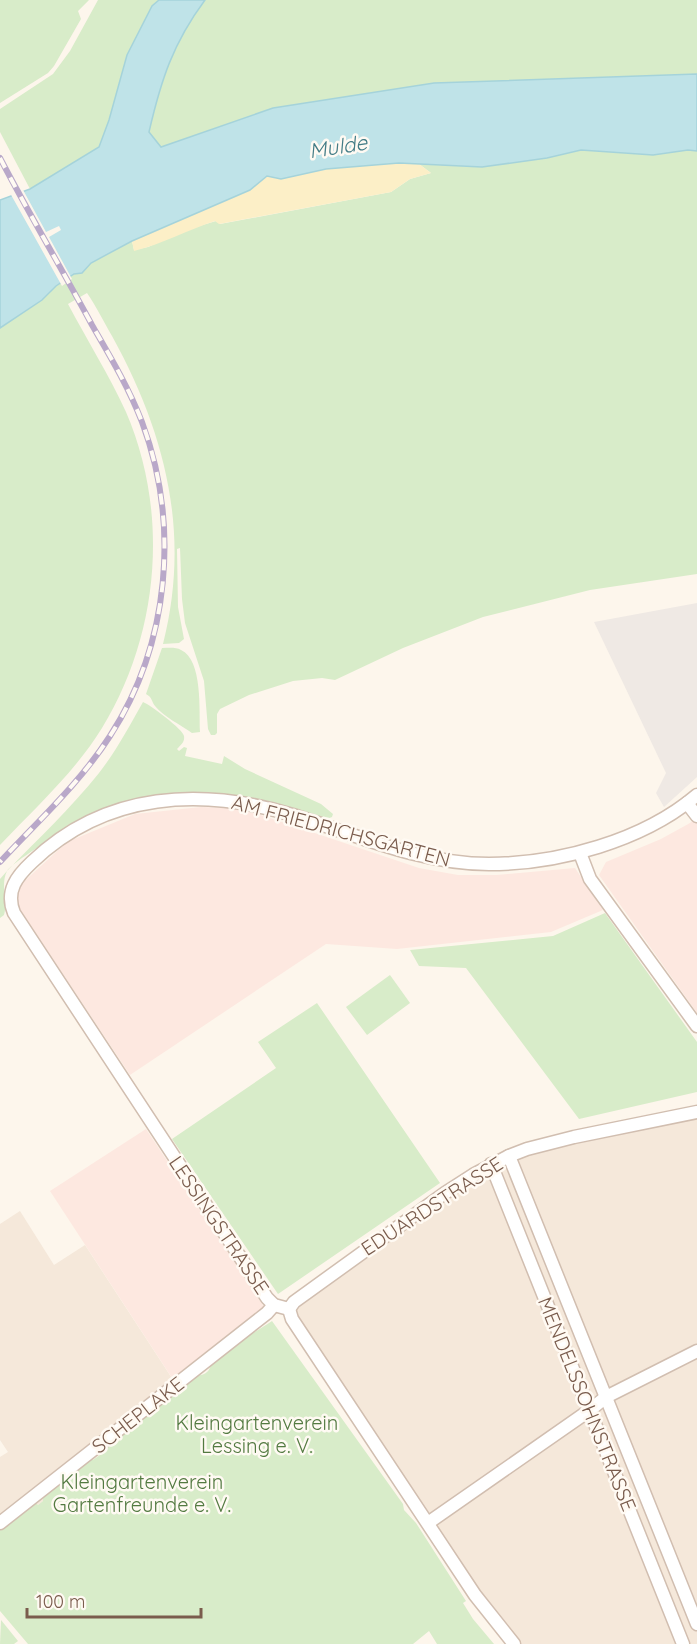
<svg xmlns="http://www.w3.org/2000/svg" width="697" height="1644" font-family="Quicksand,sans-serif">
<rect width="100%" height="100%" fill="#fdf6ec"/>
<g fill="#f5e8da">
<polygon points="697,1112 697,1644 514,1644 292,1319 291,1305 509,1156"/>
<polygon points="20,1211 54,1265 85,1245 179,1389 102,1449 104,1451 38,1505 34,1501 0,1528 0,1457 8,1452 0,1440 0,1224"/>
</g>
<g fill="#fde8e0">
<polygon points="201,807 230,808 258,814 419,868 458,875 497,875 575,868 603,910 551,932 397,949 326,944 130,1075 17,905 18,887 67,842 135,814"/>
<polygon points="697,816 697,1013 599,875 606,862 661,839 690,823"/>
<polygon points="146,1129 264,1307 174,1381 50,1191"/>
</g>
<polygon fill="#efe9e4" points="697,603 697,777 664,807 656,793 666,773 594,622"/>
<g fill="#d8ecc9">
<polygon points="0,0 89,0 78,11 81,19 54,66 48,73 0,103"/>
<polygon points="98,0 159,0 152,6 99,147 30,189 0,132 0,109 53,74 70,51"/>
<path d="M205 0H697V74L434 83 273 108 161 148 149 132C161 80 173 43 205 0Z"/>
<path d="M581 150 653 155 688 150 697 151V574L590 590 483 617 403 648 335 680 322 678 293 681 249 695 220 709 217 714V733L215 735H211L208 729 204 681 185 623 182 599 180 548 177 549 178 607 184 639 179 643 163 644C191 534 166 434 112 336 104 322 96 306 87 293L68 304C87 340 109 375 126 412 170 514 159 635 102 728 75 772 35 808 0 845V328L42 300 56 286 74 274 82 273 91 263 132 241 134 250 148 247 186 230 216 221 220 224 391 192 410 179 431 173 419 164 482 167 547 158Z"/>
<path d="M162 648C169 648 176 647 181 650 203 660 199 711 200 732L192 733C181 725 164 717 155 706 151 701 153 698 146 694Z"/>
<path d="M143 702C149 704 184 730 184 736 185 742 181 745 177 749L179 751 184 747 187 748 185 756 222 764 224 756 245 769 321 804 333 814 332 817 324 820C301 813 278 805 254 800 179 783 110 796 47 841 39 847 11 864 7 871 0 885 8 902 4 915L0 918V879L7 871C38 839 71 808 99 773 116 751 129 727 143 702Z"/>
<polygon points="605,913 697,1042 697,1092 579,1119 466,968 419,966 410,950 553,936"/>
<polygon points="390,975 410,1003 367,1035 346,1007"/>
<polygon points="317,1003 440,1183 278,1294 172,1139 276,1068 258,1042"/>
<path d="M272 1321 403 1504 404 1510 416 1523 466 1601 463 1603 473 1619 494 1644H437L429 1631 413 1644H28L0 1611V1528L34 1501 38 1505 43 1501V1497L89 1459 93 1460 104 1452 102 1448 196 1376C212 1374 207 1368 216 1359 230 1346 256 1332 272 1321Z"/>
<polygon points="1,1620 18,1641 14,1644 0,1644"/>
</g>
<path fill="#fcefc7" d="M399 163 419 164 431 173 410 179 391 192 219 224 215 221C188 230 162 244 134 251L132 241 250 190 267 176 281 179 326 169Z"/>
<path fill="#bfe3e8" stroke="#a5d3da" stroke-width="1.5" d="M159 0H205C173 43 161 80 149 132L161 147 273 108 434 83 697 74V151L688 150 653 155 581 150 547 158 482 167 399 163 326 169 281 179 267 176 250 190 132 241 91 263 82 273 74 274 56 286 42 300 0 328V200L30 189 99 147 109 120 127 55 152 6Z"/>
<polygon fill="#fdf6ec" points="22,188 46,232 59,226 61,230 49,237 72,279 62,286 10,193"/>
<g fill="none" stroke-linecap="round" stroke-linejoin="round">
<defs>
<g id="street">
<polyline points="687,803 697,816"/>
<polyline points="580,853 590,879 697,1026"/>
<polyline points="509,1156 697,1624"/>
<polyline points="491,1164 683,1644"/>
<path d="M289 1309 274 1305 267 1298 14 913C5 891 17 876 32 862 106 791 203 787 296 816 359 836 422 864 489 864 558 864 643 841 697 795"/>
<polyline points="289,1309 294,1302 445,1193 473,1175 509,1156 527,1149 574,1137 697,1112"/>
<polyline points="289,1309 292,1319 475,1595 514,1644"/>
<polyline points="0,1523 267,1313 274,1305"/>
<polyline points="428,1523 590,1410 606,1397 697,1351"/>
</g>
</defs>
<use href="#street" stroke="#d1beb0" stroke-width="15"/>
<use href="#street" stroke="#fff" stroke-width="12"/>
<defs>
<path id="rail" d="M0 158C29 214 62 269 92 325 110 356 129 388 142 422 180 524 170 643 110 736 80 783 38 821 0 862"/>
</defs>
<use href="#rail" stroke="#b9a8c9" stroke-width="6"/>
<use href="#rail" stroke="#fffaf3" stroke-width="4" stroke-dasharray="11" stroke-linecap="butt"/>
</g>
<g text-anchor="middle" stroke-width="5" stroke-linejoin="round" paint-order="stroke">
<g font-size="20" fill="#7a5c4d" stroke="#fffaf3">
<text transform="translate(341 831) rotate(15)" y="7">AM FRIEDRICHSGARTEN</text>
<text transform="translate(432 1206) rotate(-33)" y="7">EDUARDSTRASSE</text>
<text transform="translate(219 1225) rotate(56)" y="7">LESSINGSTRASSE</text>
<text transform="translate(587 1404) rotate(68)" y="7">MENDELSSOHNSTRASSE</text>
<text transform="translate(138 1415) rotate(-38)" y="7">SCHEPLAKE</text>
</g>
<g font-size="20" fill="#537a41" stroke="#fffaf3">
<text x="257" y="1430">Kleingartenverein<tspan x="257" dy="23">Lessing e. V.</tspan></text>
<text x="142" y="1489">Kleingartenverein<tspan x="142" dy="23">Gartenfreunde e. V.</tspan></text>
</g>
<g font-size="21" font-style="italic" fill="#437c86" stroke="#fffaf3">
<text transform="translate(338 147) rotate(-9)" y="7">Mulde</text>
</g>
</g>
<path d="M27 1608v9h174v-9" fill="none" stroke="#7a5c4d" stroke-width="3"/>
<text x="36" y="1608" font-size="18" fill="#7a5c4d" stroke="#fffaf3" stroke-width="4.5" paint-order="stroke">100 m</text>
</svg>
